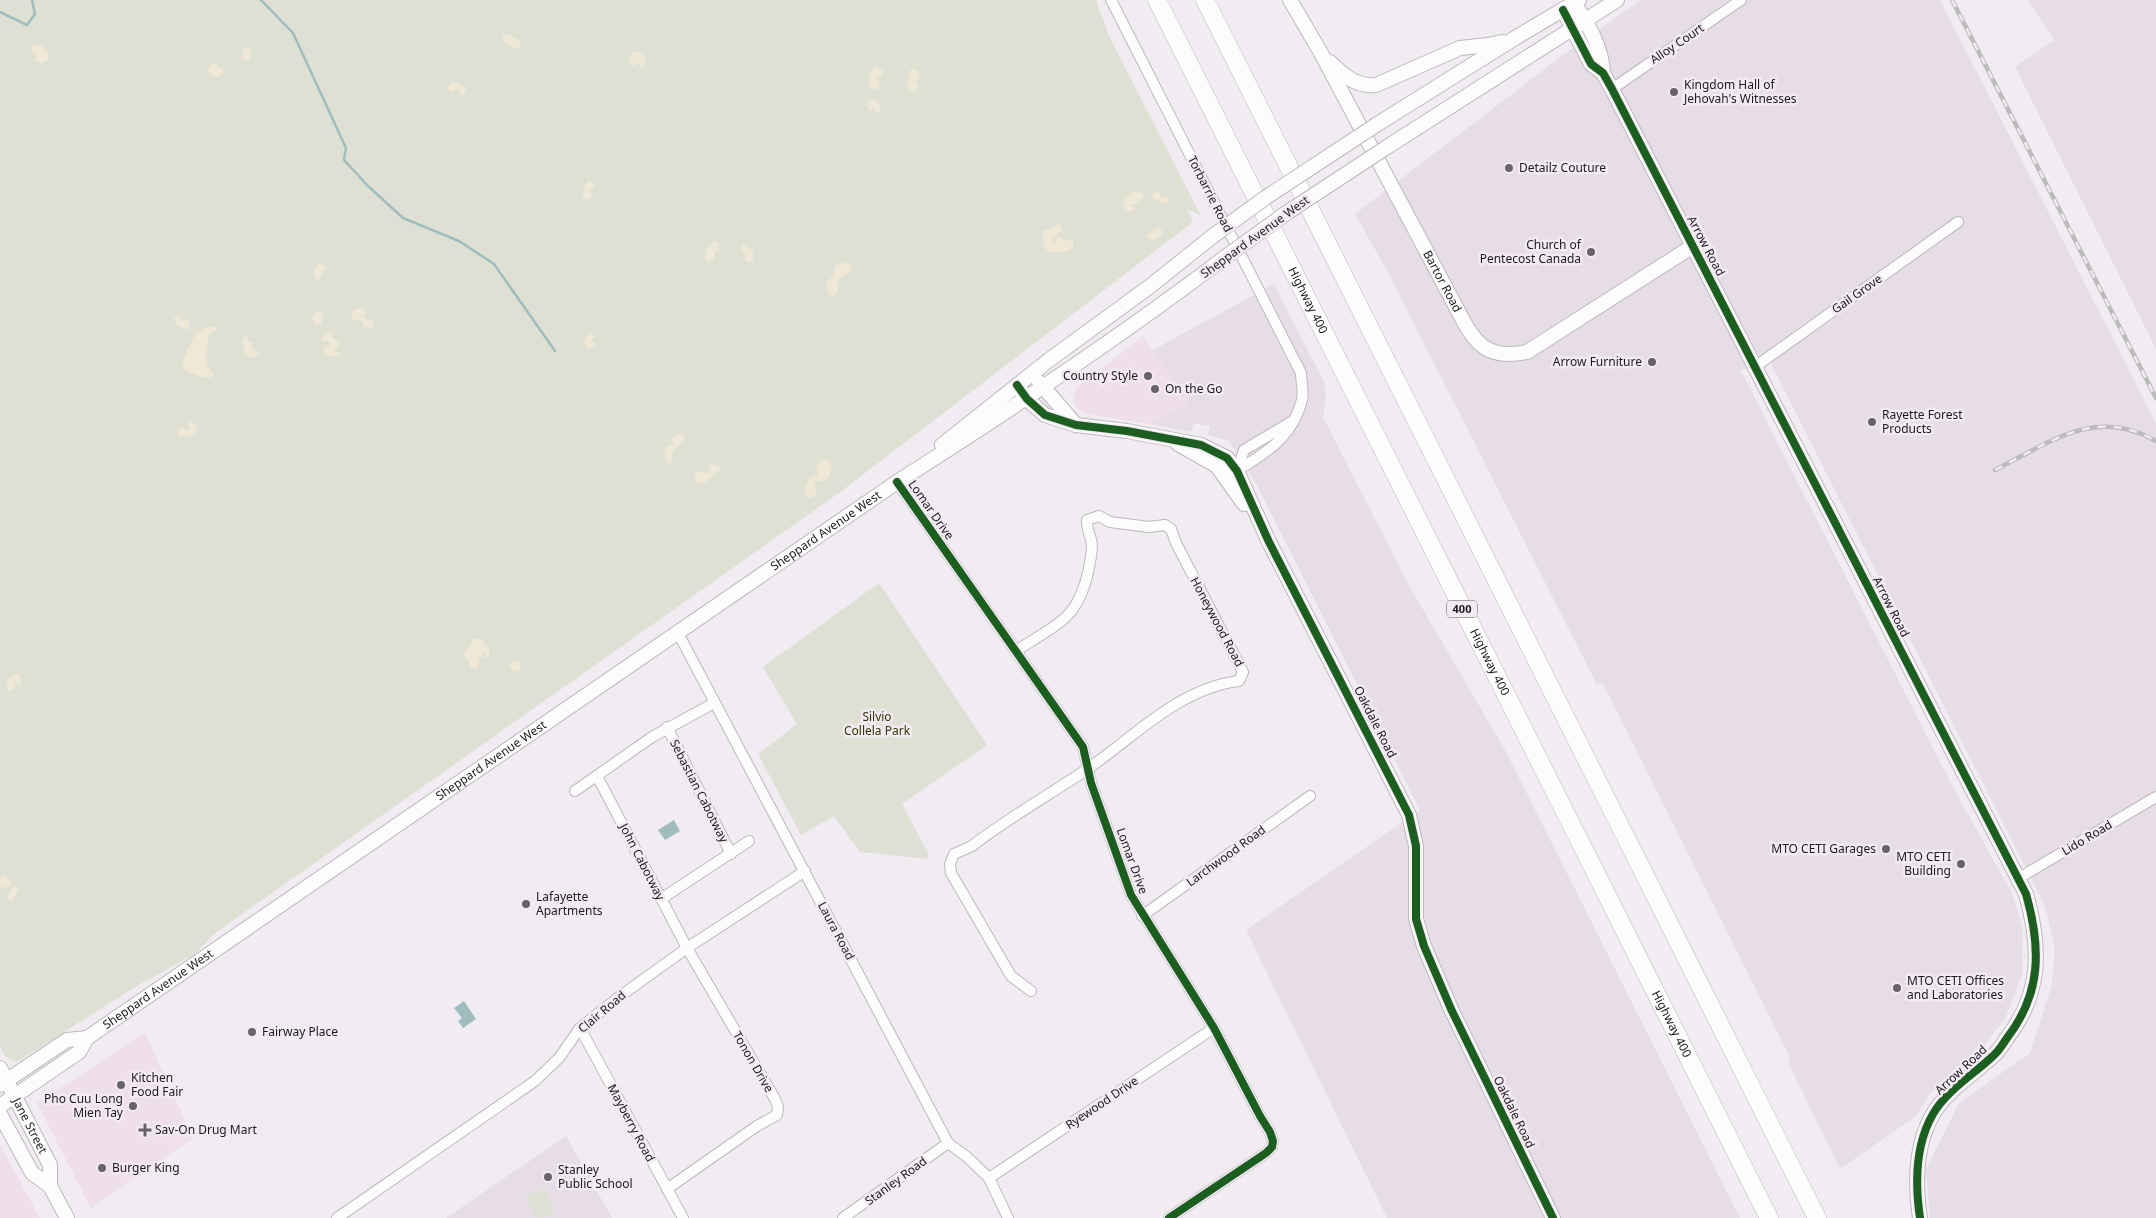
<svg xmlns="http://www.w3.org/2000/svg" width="2156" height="1218" font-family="'Noto Sans',sans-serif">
<rect width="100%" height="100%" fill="#f1ecf1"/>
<g fill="#eedfe9">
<polygon points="1143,336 1189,403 1150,424 1092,415 1078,409 1073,402 1075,389"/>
<polygon points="145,1033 193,1138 91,1208 37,1103"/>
<polygon points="0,1145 40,1218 0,1218"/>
</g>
<g fill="#e7dde7">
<polygon points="1641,0 1940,0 2156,423 2156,1218 1930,1218 1926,1170 1959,1103 2030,1053 2052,984 2055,949 2045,906 1768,358 1741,371 1955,791 2012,893 2023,931 2022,974 2006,1017 1978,1053 1931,1092 1915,1117 1840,1169 1787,1060 1790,1058 1602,682 1597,685 1390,276 1355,214 1563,55"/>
<polygon points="2028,0 2156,0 2156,349 2015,67 2054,40"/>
<polygon points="1274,284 1324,382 1326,395 1323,417 1407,582 1505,750 1740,1218 1387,1218 1246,930 1420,810 1257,485 1229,441 1208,435 1210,426 1194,423 1191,432 1150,424 1189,403 1153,350"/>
<polygon points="566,1136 612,1218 446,1218"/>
</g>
<g fill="#dfe0d4">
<polygon points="0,0 1096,0 1109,36 1201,216 1187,209 1193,222 839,493 214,934 195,954 137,986 17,1062 5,1056 0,1047"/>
<polygon points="879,583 987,745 902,804 928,853 927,859 860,852 834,816 801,835 758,754 797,724 763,667"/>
<polygon points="546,1188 555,1213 542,1218 535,1218 526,1196"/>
</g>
<g fill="#efe8d6">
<polygon points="507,34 518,40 521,45 519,48 513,48 503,40 503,36"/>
<polygon points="32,45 41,45 49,53 49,59 43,63 36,62 35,58 38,57 32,53"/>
<polygon points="244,46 250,50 251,58 247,62 241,58 245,54 242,50"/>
<path d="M636 51C643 52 646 59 645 66L642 68 638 62 634 66 629 64 632 53Z"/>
<polygon points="213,63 217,64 218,68 223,68 224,72 220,76 215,77 208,71 208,68"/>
<polygon points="875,66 883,71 881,78 876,77 880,84 877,90 875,90 869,87 871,69"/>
<polygon points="911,69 916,69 920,76 918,80 914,79 918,85 915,92 908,90 907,87"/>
<path d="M451 83C458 83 466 84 466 92L462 96 458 89 450 92 448 87Z"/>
<polygon points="874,100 879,103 881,108 877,114 875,109 872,108 871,111 869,110 866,105 868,101"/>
<polygon points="588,181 593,183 595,188 588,190 593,196 586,200 582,197 585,185"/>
<polygon points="1133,191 1143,194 1143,197 1139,203 1130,205 1134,208 1133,211 1126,211 1123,200"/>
<polygon points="1154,192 1158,192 1162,198 1167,196 1169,202 1167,204 1155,200 1152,197"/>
<polygon points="1060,224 1061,231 1053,236 1052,243 1056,243 1055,237 1060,236 1063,241 1067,239 1069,242 1072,239 1074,241 1073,248 1063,252 1049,252 1044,247 1042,232"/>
<polygon points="1156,228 1160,228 1163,234 1153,240 1148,239 1147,236"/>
<polygon points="718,241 720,250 714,252 715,259 710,262 705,259 707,248 713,242"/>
<polygon points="744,243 754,253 751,257 754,260 753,263 745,261 744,254 741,249 741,244"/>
<polygon points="842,262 851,265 851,271 838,279 838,292 832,296 828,293 827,282 835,274 834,267"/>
<polygon points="320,264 326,267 320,279 316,278 314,274 316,266"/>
<polygon points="361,307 367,315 362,316 374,322 374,328 365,327 360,319 352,320 352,312"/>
<polygon points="318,311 324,314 321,317 322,322 318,325 315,324 312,318"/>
<polygon points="179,315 181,321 189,320 189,329 183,329 175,322 174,318"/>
<path d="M211 326 216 328V330L209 335 206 353 207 364 213 374 211 377C205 379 202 377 196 375 174 367 184 361 189 347 193 336 198 329 211 326Z"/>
<polygon points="328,332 334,333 331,337 340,343 338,348 332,350 339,352 340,354 338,357 326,355 323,352 324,349 331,344 328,341 322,341 323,335"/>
<polygon points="589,333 596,336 590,342 596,344 589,349 583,343"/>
<polygon points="247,336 248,342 253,343 252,348 259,352 254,358 249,357 244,353 243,338"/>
<polygon points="190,421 196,425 197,432 188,437 179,436 178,432 181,427 186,430 189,429"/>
<polygon points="677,433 683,434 685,439 673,451 672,461 668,464 666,463 664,450 669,445 675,444 671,440"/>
<path d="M825 460 829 461 832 467C831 479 825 481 815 482L816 495 811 498 807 497C803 491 806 481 811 476H818L817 469 819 462Z"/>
<path d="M711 465 720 466 721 469C713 473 711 481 700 484L696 481 694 474 700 471 710 473 709 468Z"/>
<polygon points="474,639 482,639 490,650 489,656 484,658 486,654 483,653 482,657 478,659 479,665 476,669 471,668 469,661 463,656"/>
<circle cx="515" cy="666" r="5.5"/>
<path d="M19 674 22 681 19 684 15 681V689L8 691 6 685C9 679 12 673 19 674Z"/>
<polygon points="4,875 11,881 9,888 0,887 0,877"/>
<polygon points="16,886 18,887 19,891 11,901 7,898 13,887"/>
</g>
<g fill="#9fbdbf">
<polygon points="674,820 680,831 665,840 658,830"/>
<polygon points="464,1001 476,1019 463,1028 458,1021 462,1018 454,1008"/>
</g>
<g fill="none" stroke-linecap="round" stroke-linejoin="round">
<g stroke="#9fbdbf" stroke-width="2.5">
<polyline points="261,0 293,33 346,148 344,160 368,186 403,218 459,241 494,264 555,351"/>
<polyline points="0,12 27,25 35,14 32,0"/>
</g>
<defs>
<g id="street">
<path d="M1111 0 1301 373C1301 381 1304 392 1302 400 1292 439 1263 455 1231 474"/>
<polyline points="1612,89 1741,0"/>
<polyline points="1756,366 1958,222"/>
<polyline points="1237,471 1244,450 1291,422"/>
<polyline points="897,482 1083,747 1091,783 1131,895 1214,1028 1260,1116 1270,1132 1273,1141 1272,1147 1266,1153 1169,1218"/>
<polyline points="678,633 948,1143 967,1157 989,1178 1008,1218"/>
<path d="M1016 651C1032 640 1050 631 1065 618 1083 602 1090 570 1092 547 1092 537 1086 530 1087 520L1099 516 1110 522 1149 527 1165 525 1171 529 1176 543 1243 672 1239 681C1179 688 1133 738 1086 770 1049 795 1008 818 972 846L954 854 950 864 951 873 1011 976 1031 991"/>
<polyline points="667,727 731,854"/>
<polyline points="597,776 687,948 775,1099 778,1107 777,1115 757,1126 667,1189"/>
<polyline points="575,791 652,737 714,703"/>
<polyline points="2019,878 2156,797"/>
<polyline points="661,899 749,841"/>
<polyline points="1142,916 1310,796"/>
<polyline points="580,1028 683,1218"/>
<polyline points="989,1178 1214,1028"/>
<polyline points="337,1218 535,1081 559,1058 580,1028 619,997 687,948 805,871"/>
<polyline points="843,1218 948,1143"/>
</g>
<g id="secondary">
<path id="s1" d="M1290 0 1321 53 1465 324C1480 351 1496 358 1527 352L1693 246"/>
<path d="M1574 3C1588 24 1602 47 1603 73"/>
<path d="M1563 10 1591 64 1603 73 1612 89 2026 894C2041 947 2042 993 2007 1038 2003 1044 1999 1051 1993 1056 1973 1075 1947 1090 1933 1114 1915 1145 1915 1184 1920 1218"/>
<path d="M1330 62C1343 75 1356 87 1376 85L1460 48 1488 45 1502 42"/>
<polyline points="1376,125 1515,38 1579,0"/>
<polyline points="1387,147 1617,0"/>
<polyline points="1039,382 1076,425"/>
<polyline points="1017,385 1027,399 1045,415 1076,425 1127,431 1201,445 1227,458 1237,471 1269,542 1409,815 1416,846 1416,919 1424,946 1451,1009 1553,1218"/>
<polyline points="1178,444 1217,466 1244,504"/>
<polyline points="942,445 1049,360 1149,287 1213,236"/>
<path id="s2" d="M0 1068 50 1165V1186L67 1218"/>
<polyline points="0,1085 67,1040 87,1038"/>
<path id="s3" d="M0 1106 79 1052 87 1038 897 482C1009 411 1119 338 1224 258"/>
<polyline points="0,1114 32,1173 50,1186"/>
</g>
<g id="highway">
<path id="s4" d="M1157 0 1769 1218"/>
<polyline points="1205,0 1817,1218"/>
</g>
</defs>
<use href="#street" stroke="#bcb8bc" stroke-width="12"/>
<use href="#secondary" stroke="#bcb8bc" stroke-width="16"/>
<use href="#highway" stroke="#bcb8bc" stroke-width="19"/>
<use href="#street" stroke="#fdfcfd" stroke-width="10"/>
<use href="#secondary" stroke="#fdfcfd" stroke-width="14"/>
<use href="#highway" stroke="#fdfcfd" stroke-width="18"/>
<defs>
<g id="rail">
<polyline points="1952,0 2156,398"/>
<path d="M1995 470C2049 443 2095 406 2156 441"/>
</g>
</defs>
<use href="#rail" stroke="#bbb" stroke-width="4.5"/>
<use href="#rail" stroke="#f3eaf2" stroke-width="2.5" stroke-dasharray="8" stroke-linecap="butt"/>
<defs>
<g id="secondary-bridge">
<polyline points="1213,236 1265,198 1376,125"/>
<polyline points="1224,258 1285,214 1387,147"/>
</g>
</defs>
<use href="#secondary-bridge" stroke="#bcb8bc" stroke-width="16" stroke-linecap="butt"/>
<use href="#secondary-bridge" stroke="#fdfcfd" stroke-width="14"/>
<defs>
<g id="cycleway">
<path d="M1563 10 1591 64 1603 73 1612 89 2026 894C2041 947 2042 993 2007 1038 2003 1044 1999 1051 1993 1056 1973 1075 1947 1090 1933 1114 1915 1145 1915 1184 1920 1218"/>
<polyline points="1017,385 1027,399 1045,415 1076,425 1127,431 1201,445 1227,458 1237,471 1269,542 1409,815 1416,846 1416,919 1424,946 1451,1009 1553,1218"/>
<polyline points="897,482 1083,747 1091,783 1131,895 1214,1028 1260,1116 1270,1132 1273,1141 1272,1147 1266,1153 1169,1218"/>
</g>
</defs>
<use href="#cycleway" stroke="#f3eaf2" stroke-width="11"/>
<use href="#cycleway" stroke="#1b5e20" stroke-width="8"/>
</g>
<g fill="#676367" stroke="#f3eaf2" stroke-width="2">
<circle cx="1674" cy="92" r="5"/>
<circle cx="1509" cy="168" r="5"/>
<circle cx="1591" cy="252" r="5"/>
<circle cx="1652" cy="362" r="5"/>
<circle cx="1148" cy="376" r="5"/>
<circle cx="1155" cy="389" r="5"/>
<circle cx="1872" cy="422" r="5"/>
<circle cx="1886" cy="849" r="5"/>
<circle cx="1961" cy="864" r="5"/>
<circle cx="526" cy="904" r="5"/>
<circle cx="1897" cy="988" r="5"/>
<circle cx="252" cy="1032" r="5"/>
<circle cx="121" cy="1085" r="5"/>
<circle cx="133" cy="1106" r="5"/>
<path d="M142.5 1122.5h5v5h5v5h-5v5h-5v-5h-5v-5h5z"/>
<circle cx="102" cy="1168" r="5"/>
<circle cx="548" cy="1177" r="5"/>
</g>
<g text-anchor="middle" stroke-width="5" stroke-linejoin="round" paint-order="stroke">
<rect fill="#f3eaf2" stroke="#5c585c" stroke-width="1" x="1447" y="600.5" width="30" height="17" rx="4"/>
<g font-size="11" font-weight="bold" fill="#1c191c">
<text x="1462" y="613">400</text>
</g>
<g font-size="12" fill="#1c191c" stroke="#f3eaf2">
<text transform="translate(1677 44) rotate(-34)" y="4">Alloy Court</text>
<text transform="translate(1210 194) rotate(63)" y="4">Torbarrie Road</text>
<text transform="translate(1255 237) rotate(-36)" y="4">Sheppard Avenue West</text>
<text transform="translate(1706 246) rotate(62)" y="4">Arrow Road</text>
<text dy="4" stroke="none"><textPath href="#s1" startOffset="320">Bartor Road</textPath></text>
<text transform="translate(1857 294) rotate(-35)" y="4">Gail Grove</text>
<text dy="4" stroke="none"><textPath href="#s4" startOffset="336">Highway 400</textPath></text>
<text transform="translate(931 510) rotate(55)" y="4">Lomar Drive</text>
<text dy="4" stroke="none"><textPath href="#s3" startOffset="1008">Sheppard Avenue West</textPath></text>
<text transform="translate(1891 607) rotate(63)" y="4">Arrow Road</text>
<text transform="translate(1217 622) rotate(62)" y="4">Honeywood Road</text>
<text dy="4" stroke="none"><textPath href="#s4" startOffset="741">Highway 400</textPath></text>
<text transform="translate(1375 722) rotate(63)" y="4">Oakdale Road</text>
<text dy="4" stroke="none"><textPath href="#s3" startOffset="602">Sheppard Avenue West</textPath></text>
<text transform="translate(699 791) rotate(63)" y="4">Sebastian Cabotway</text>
<text transform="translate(2087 838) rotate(-31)" y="4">Lido Road</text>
<text transform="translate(1226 856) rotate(-36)" y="4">Larchwood Road</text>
<text transform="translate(1132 861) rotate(70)" y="4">Lomar Drive</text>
<text transform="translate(642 862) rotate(63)" y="4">John Cabotway</text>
<text transform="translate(836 931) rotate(62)" y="4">Laura Road</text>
<text dy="4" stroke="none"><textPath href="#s3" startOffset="198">Sheppard Avenue West</textPath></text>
<text transform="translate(602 1012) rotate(-40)" y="4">Clair Road</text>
<text dy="4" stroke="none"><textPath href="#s4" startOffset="1146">Highway 400</textPath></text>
<text transform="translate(753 1062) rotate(60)" y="4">Tonon Drive</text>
<text transform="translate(1961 1070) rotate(-43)" y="4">Arrow Road</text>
<text transform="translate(1102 1103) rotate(-34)" y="4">Ryewood Drive</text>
<text transform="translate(1514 1112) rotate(64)" y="4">Oakdale Road</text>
<text transform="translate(631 1123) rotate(62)" y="4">Mayberry Road</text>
<text dy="4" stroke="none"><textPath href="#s2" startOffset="65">Jane Street</textPath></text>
<text transform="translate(896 1181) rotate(-36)" y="4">Stanley Road</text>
</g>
<g font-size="12" fill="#1c191c" stroke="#f3eaf2" text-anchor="start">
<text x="1684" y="89">Kingdom Hall of<tspan x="1684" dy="14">Jehovah's Witnesses</tspan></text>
<text x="1519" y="172">Detailz Couture</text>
<text x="1581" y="249" text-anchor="end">Church of<tspan x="1581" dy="14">Pentecost Canada</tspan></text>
<text x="1642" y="366" text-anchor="end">Arrow Furniture</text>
<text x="1138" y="380" text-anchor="end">Country Style</text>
<text x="1165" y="393">On the Go</text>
<text x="1882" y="419">Rayette Forest<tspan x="1882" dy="14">Products</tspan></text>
<text x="1876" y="853" text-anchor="end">MTO CETI Garages</text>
<text x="1951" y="861" text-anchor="end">MTO CETI<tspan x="1951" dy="14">Building</tspan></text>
<text x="536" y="901">Lafayette<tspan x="536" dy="14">Apartments</tspan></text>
<text x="1907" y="985">MTO CETI Offices<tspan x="1907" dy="14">and Laboratories</tspan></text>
<text x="262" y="1036">Fairway Place</text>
<text x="131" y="1082">Kitchen<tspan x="131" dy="14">Food Fair</tspan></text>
<text x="123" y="1103" text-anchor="end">Pho Cuu Long<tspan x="123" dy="14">Mien Tay</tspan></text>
<text x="155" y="1134">Sav-On Drug Mart</text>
<text x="112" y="1172">Burger King</text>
<text x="558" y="1174">Stanley<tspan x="558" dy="14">Public School</tspan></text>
</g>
<g font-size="12" fill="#2f3800" stroke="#f3eaf2">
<text x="877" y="721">Silvio<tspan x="877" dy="14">Collela Park</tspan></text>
</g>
</g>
</svg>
